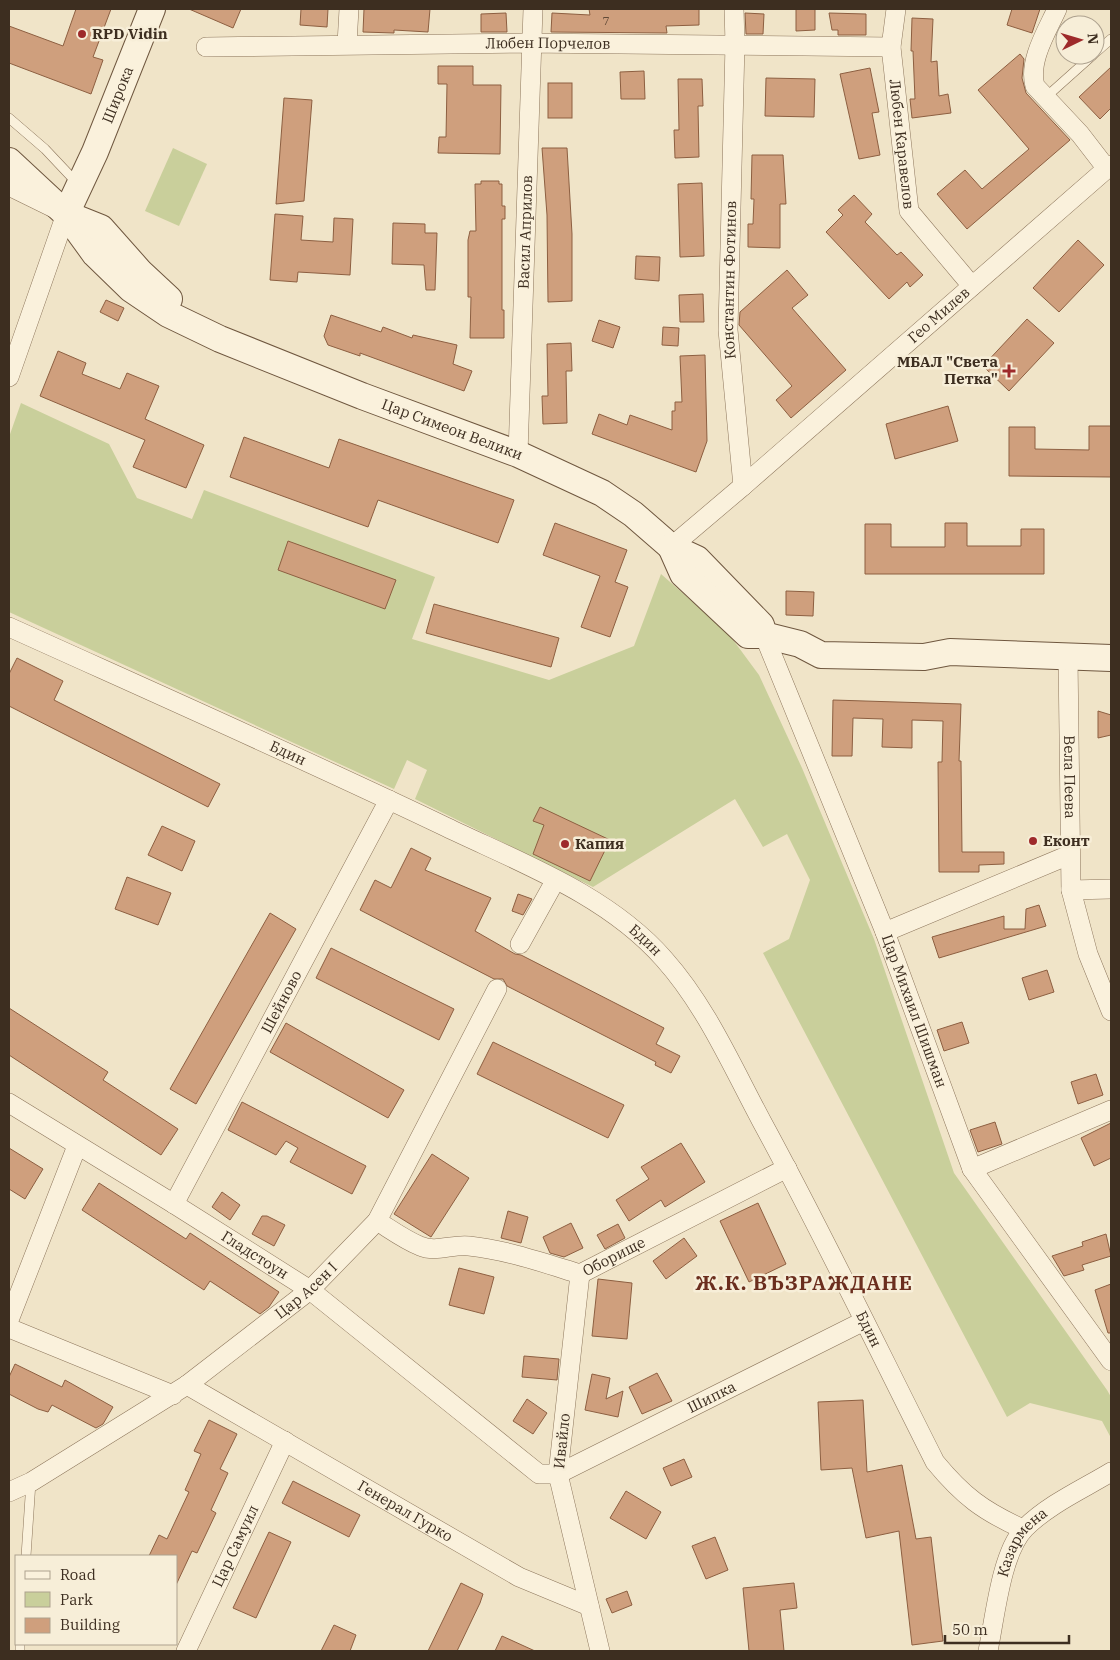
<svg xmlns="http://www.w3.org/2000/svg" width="1120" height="1660" font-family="'IBM Plex Serif',serif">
<rect width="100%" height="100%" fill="#f0e4c8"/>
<g fill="#c9cf9b">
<polygon points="173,148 207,164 179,226 145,211"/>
<polygon points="21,403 109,444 137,498 192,519 204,490 435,577 412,639 549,680 634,646 661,574 728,633 759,675 802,768 874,939 954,1173 1107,1390 1111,1397 1111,1438 1102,1421 1030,1403 1007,1417 763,953 789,939 810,880 787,834 763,847 735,799 593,887 415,799 427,770 407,760 394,789 9,612 9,437"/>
</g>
<g fill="#cf9f7d" stroke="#8d5f41">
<polygon points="76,9 111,9 93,57 103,60 91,94 9,63 9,26 63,46"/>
<polygon points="189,9 241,9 233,28"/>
<polygon points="301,9 328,9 327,27 300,25"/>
<polygon points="364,9 430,9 428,32 394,30 394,33 363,32"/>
<polygon points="589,9 699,9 699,25 666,26 667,33 551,32 552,13 590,15"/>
<polygon points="796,9 815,9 815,30 796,31"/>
<polygon points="1012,9 1040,9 1032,33 1007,25"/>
<polygon points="506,13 507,32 481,32 481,14"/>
<polygon points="745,13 764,14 763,34 746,34"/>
<polygon points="829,13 866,14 866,35 838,35 838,30 832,30"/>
<polygon points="912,18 933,19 931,62 937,61 939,96 948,94 951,113 912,118 910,99 915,99 913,51 911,51"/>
<polygon points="1020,54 1024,59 1022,78 1026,93 1070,140 967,229 937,194 965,170 982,189 1029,149 978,90"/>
<polygon points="438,66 473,66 473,85 501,85 500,154 438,153 439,137 446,137 447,84 438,84"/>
<polygon points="1111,67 1111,108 1100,119 1079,97"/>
<polygon points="870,68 879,112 872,113 880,155 859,159 840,74"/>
<polygon points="644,71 645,99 621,99 620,72"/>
<polygon points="766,78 815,79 814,117 765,116"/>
<polygon points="678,79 702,79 703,106 698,106 699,157 675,158 674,130 679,130"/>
<rect x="548" y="83" width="24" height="35"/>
<polygon points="284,98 312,100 304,201 276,204"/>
<polygon points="542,148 567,148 572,234 572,301 548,302 547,215"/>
<polygon points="752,155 783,155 786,204 780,204 780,248 748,247 748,224 753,224 754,199 751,199"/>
<polygon points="481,181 499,181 499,184 502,184 502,206 505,206 505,219 502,219 502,310 504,310 504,338 470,338 471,297 468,297 468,240 470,231 476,231 475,184 481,184"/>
<polygon points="702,183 704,256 680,257 678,184"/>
<polygon points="854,195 872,214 865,222 897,255 901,252 923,275 910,287 907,282 889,299 826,232 843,215 838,210"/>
<polygon points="275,214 303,216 301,240 333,242 334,218 353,219 350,275 298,272 297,282 270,280"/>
<polygon points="393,223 425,224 425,233 437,233 435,290 426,290 424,265 392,264"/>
<polygon points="1078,240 1104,265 1059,312 1033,288"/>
<polygon points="636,256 660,257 659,281 635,279"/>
<polygon points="787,270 808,295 792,308 846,370 791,418 776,400 792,386 739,325 740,312"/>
<polygon points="703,294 704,322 680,322 679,295"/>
<polygon points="106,300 124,308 118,321 100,312"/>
<polygon points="331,315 381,332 383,327 412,338 413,335 457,345 453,364 472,371 464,391 360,353 360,356 328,345 324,336"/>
<polygon points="1027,319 1054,343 1009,391 983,366"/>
<polygon points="599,320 620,327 613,348 592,341"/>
<polygon points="663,327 679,328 678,346 662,345"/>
<polygon points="571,343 572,371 566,371 567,423 543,424 542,396 548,396 547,344"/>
<polygon points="58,351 86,363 82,374 120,389 127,373 159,386 145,419 204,445 186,488 133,467 145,440 40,396"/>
<polygon points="705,355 707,441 696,472 592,434 599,414 627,425 630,415 672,430 672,411 675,411 675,402 682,402 680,356"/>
<polygon points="948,406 958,441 895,459 886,424"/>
<polygon points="1089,426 1111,426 1111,477 1009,476 1009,427 1035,427 1035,449 1089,450"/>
<polygon points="244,437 329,468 339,439 514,500 498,543 378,500 368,527 230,477"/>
<polygon points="555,523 627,550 615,582 628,587 610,637 581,627 600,576 543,555"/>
<polygon points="945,523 967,523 967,546 1021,546 1021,529 1044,529 1044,574 865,574 865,524 891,524 891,547 945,547"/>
<polygon points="288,541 396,580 385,609 278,570"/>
<polygon points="786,591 814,592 813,616 786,615"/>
<polygon points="434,604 559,638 551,667 426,633"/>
<polygon points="17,658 63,681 54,700 220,784 208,807 9,706 9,674"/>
<polygon points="833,700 961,704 959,761 961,761 962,852 1004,852 1004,864 979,865 979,872 939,872 938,762 942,762 943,721 912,720 912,748 882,747 883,719 853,718 852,756 832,756"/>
<polygon points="1098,711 1111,715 1111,735 1098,738"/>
<polygon points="540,807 610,840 590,881 533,854 544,825 533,821"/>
<polygon points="162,826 195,841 182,871 148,855"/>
<polygon points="411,848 431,858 425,870 491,898 475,931 515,954 521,955 664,1028 656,1044 680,1056 671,1073 655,1065 656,1062 507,986 503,979 494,979 360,910 375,880 391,888"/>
<polygon points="127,877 171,893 158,925 115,909"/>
<polygon points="518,894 532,899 523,915 512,911"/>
<polygon points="1039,905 1046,926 939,958 932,937 1004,916 1004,929 1025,929 1026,909"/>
<polygon points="270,913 296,929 196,1104 170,1089"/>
<polygon points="331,948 454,1009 439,1040 316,978"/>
<polygon points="1047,970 1054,992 1029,1000 1022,978"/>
<polygon points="9,1008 108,1072 103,1080 178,1129 161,1155 9,1055"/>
<polygon points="962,1022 969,1043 944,1051 937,1030"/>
<polygon points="286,1023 404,1090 388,1118 270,1052"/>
<polygon points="493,1042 624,1105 608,1138 477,1074"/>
<polygon points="1096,1074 1103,1095 1078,1104 1071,1082"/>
<polygon points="242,1102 366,1166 352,1194 290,1162 298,1148 286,1141 276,1155 228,1130"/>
<polygon points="995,1122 1002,1144 978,1152 970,1130"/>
<polygon points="1111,1123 1111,1158 1094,1166 1081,1138"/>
<polygon points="681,1143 705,1182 665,1207 661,1200 629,1221 616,1200 649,1179 641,1167"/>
<polygon points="9,1148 43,1169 25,1199 9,1189"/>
<polygon points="432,1154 469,1178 431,1237 394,1214"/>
<polygon points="99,1183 186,1239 190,1233 279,1292 269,1307 260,1314 210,1281 204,1290 82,1210"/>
<polygon points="222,1192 240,1205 230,1220 212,1207"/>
<polygon points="758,1203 786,1264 749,1282 720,1221"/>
<polygon points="508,1211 528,1217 521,1243 501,1238"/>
<polygon points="262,1216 267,1216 285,1225 274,1246 252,1234"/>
<polygon points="571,1223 583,1248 564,1257 550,1253 543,1237"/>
<polygon points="618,1224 625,1238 605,1249 597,1235"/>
<polygon points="1106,1234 1111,1256 1082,1265 1084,1270 1064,1276 1052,1256 1083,1246 1082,1242"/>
<polygon points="684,1238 697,1256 666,1279 653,1261"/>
<polygon points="459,1268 494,1277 484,1314 449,1305"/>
<polygon points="598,1279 632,1283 627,1339 592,1336"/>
<polygon points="1111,1284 1111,1333 1108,1333 1095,1290"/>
<polygon points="524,1356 559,1359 557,1380 522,1377"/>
<polygon points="15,1364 62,1387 65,1380 113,1407 103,1424 96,1428 52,1405 48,1412 38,1409 9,1394 9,1377"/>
<polygon points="657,1373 672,1401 642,1414 629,1387"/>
<polygon points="592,1374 610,1378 606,1399 623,1391 618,1417 585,1410"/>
<polygon points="527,1399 547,1413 533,1434 513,1421"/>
<polygon points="863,1400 867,1472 902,1465 916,1539 931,1537 943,1641 912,1645 899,1531 866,1538 852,1468 821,1470 818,1402"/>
<polygon points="209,1420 237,1434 220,1469 228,1473 211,1510 216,1513 197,1553 192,1551 176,1585 176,1556 149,1556 159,1535 167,1539 189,1492 185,1490 201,1454 194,1451"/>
<polygon points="684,1459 692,1477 671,1486 663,1468"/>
<polygon points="293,1481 360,1515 349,1537 282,1503"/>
<polygon points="626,1491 661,1512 646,1539 610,1518"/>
<polygon points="269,1532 291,1542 256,1618 233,1608"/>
<polygon points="715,1537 728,1570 706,1579 692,1546"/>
<polygon points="461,1583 483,1594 480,1603 457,1651 428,1651"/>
<polygon points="794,1583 797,1608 780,1610 784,1651 749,1651 743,1588"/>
<polygon points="627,1591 632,1605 612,1613 606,1599"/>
<polygon points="334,1625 356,1635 350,1651 321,1651"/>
<polygon points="502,1636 535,1651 495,1651"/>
</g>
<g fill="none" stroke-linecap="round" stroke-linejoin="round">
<defs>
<g id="lane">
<polyline points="1095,53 1111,39"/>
<polyline points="1046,97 1093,55"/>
<polyline points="9,118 45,149 77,183"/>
<polyline points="26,1556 31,1482"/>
<polyline points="20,1651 20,1644"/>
</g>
<g id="street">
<path id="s1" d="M896 9 891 47 909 211 972 286"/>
<path d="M1057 9C1047 31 1028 61 1035 86L1080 134 1107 169"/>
<polyline points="347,44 349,9"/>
<path id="s2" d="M206 47 526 43 891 47"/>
<polyline points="9,186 66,214 9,377"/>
<path id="s3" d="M518 454 533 9"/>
<path id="s4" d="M743 486 1111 165"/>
<path id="s5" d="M671 547 743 486 728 330 735 44 734 9"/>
<path id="s6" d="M9 627C155 693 302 758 446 827 521 863 608 895 664 959 706 1006 732 1066 762 1122 823 1234 878 1349 935 1462 963 1496 983 1511 1023 1529"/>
<path id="s7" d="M764 635 885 932 972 1169 1111 1361"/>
<path id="s8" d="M1068 657 1071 890 1088 954 1111 1011"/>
<polyline points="1071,890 1111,889"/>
<polyline points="885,932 1069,855"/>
<polyline points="520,944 555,881"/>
<path id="s9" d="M9 1103 174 1204 310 1290 539 1474H558L864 1321"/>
<polyline points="972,1169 1111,1110"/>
<path id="s10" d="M174 1204 389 800"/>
<path id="s11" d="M377 1221C390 1229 405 1240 420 1246 436 1253 452 1244 469 1246 507 1250 544 1263 580 1274L787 1168"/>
<polyline points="580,1274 558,1474 600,1651"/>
<polyline points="9,1320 77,1146"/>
<polyline points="9,1328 173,1395"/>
<path id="s12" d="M187 1385 519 1577 589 1606"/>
<path id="s13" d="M9 1492 31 1482 187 1385 310 1290 377 1221 497 989"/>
<path id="s14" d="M186 1651 285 1441"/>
<path id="s15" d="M988 1651C995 1618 1001 1552 1025 1528 1049 1504 1083 1489 1111 1472"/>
</g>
<g id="secondary">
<path id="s16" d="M9 161 66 214 95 254 131 289 168 314 220 339 362 396 518 454 602 493 633 514 671 547 697 559 761 625 764 635"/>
<path id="s17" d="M66 214 95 152 152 9"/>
<polyline points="66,214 101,228 140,272 169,299"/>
<polyline points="671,547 683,574 748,635 764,635 800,644 821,655 924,657 950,652 1111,658"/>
</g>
</defs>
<use href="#lane" stroke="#8d765c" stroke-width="10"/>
<use href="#street" stroke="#8d765c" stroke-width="20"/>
<use href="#secondary" stroke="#6f573f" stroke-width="28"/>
<use href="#lane" stroke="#faf1dc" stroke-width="9"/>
<use href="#street" stroke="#faf1dc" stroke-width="19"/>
<use href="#secondary" stroke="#faf1dc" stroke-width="26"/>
</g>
<g fill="#9e2a2b" stroke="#f7eed8" stroke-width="2">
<circle cx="82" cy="34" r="5"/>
<path d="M1006.5 363.5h5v5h5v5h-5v5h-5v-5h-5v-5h5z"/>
<circle cx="1033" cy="841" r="5"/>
<circle cx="565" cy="844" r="5"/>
</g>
<g text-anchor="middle" stroke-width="5" stroke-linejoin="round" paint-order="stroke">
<g font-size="12" fill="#624a37">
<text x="606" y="25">7</text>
</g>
<g font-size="15" font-weight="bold" fill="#3d2e20" stroke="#f7eed8" text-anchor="start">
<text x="92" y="39">RPD Vidin</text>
<text x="998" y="367" text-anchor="end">МБАЛ "Света<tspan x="998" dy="17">Петка"</tspan></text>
<text x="1043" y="846">Еконт</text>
<text x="575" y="849">Капия</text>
</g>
<g font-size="15" fill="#3d2e20" stroke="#f7eed8">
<text dy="5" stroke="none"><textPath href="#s2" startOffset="342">Любен Порчелов</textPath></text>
<text dy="5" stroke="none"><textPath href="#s17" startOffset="130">Широка</textPath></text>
<text dy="5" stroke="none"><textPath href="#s1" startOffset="136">Любен Каравелов</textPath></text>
<text dy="5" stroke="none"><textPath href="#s3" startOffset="222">Васил Априлов</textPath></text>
<text dy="5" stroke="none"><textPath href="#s5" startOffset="301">Константин Фотинов</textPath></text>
<text dy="5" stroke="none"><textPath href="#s4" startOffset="260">Гео Милев</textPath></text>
<text dy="5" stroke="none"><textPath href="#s16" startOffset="529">Цар Симеон Велики</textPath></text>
<text dy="5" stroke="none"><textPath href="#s6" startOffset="306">Бдин</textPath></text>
<text dy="5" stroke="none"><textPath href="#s8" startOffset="120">Вела Пеева</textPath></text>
<text dy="5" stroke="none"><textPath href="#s6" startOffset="711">Бдин</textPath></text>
<text dy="5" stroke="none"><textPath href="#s10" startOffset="229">Шейново</textPath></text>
<text dy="5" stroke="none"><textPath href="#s7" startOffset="405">Цар Михаил Шишман</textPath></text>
<text dy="5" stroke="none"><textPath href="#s9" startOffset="289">Гладстоун</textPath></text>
<text dy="5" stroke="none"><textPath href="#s11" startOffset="252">Оборище</textPath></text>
<text dy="5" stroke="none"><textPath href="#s13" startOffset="360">Цар Асен I</textPath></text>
<text dy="5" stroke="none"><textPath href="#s6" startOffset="1161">Бдин</textPath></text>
<text dy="5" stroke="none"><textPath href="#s9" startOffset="839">Шипка</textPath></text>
<text transform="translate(562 1441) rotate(-84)" y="5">Ивайло</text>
<text dy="5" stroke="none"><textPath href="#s12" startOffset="252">Генерал Гурко</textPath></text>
<text dy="5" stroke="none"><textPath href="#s15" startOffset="116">Казармена</textPath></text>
<text dy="5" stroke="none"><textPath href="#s14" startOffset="116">Цар Самуил</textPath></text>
</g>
<g font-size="20" font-weight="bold" letter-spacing="1" fill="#6b2e1e" stroke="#f7eed8">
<text x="804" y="1290">Ж.К. ВЪЗРАЖДАНЕ</text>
</g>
</g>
<rect width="1120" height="1660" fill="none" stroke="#3d2e20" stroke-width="20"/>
<rect x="15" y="1555" width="162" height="90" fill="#f7eed8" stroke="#ada18e"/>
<rect x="25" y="1571" width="25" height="8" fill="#faf1dc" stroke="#ada18e"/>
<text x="60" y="1580" font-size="15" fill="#3d2e20">Road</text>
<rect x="25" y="1592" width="25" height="15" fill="#c9cf9b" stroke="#ada18e"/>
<text x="60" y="1605" font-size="15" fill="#3d2e20">Park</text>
<rect x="25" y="1618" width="25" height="15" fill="#cf9f7d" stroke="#ada18e"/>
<text x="60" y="1630" font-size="15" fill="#3d2e20">Building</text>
<g transform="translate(1080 40) rotate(85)"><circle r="24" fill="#f7eed8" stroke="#ada18e"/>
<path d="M0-4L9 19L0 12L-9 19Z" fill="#9e2a2b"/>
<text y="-8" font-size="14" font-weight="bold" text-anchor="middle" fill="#3d2e20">N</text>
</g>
<path d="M945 1635v8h124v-8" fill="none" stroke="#3d2e20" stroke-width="2.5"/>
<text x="952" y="1635" font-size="15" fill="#3d2e20" stroke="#f7eed8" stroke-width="4" paint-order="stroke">50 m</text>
</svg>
